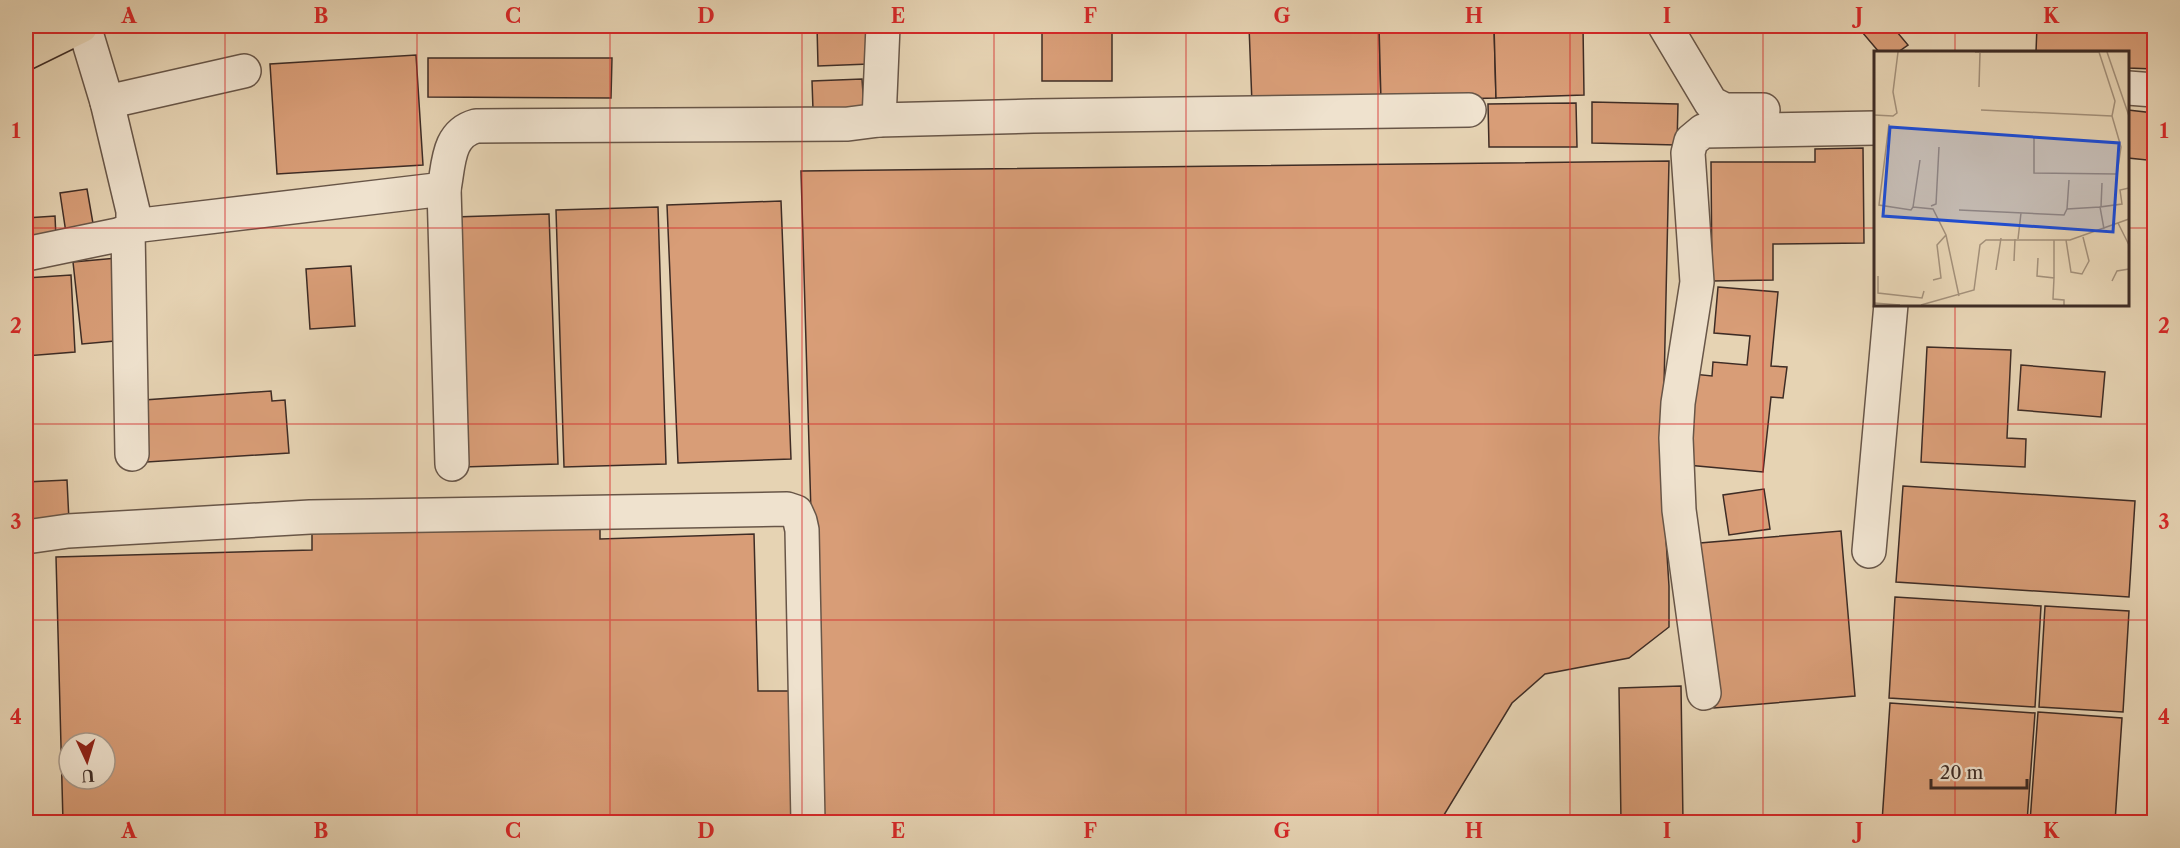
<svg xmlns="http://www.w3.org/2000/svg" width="2180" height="848" font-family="'Libre Caslon Text',serif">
<rect width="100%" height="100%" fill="#e6d3b3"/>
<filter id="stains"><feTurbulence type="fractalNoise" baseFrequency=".00333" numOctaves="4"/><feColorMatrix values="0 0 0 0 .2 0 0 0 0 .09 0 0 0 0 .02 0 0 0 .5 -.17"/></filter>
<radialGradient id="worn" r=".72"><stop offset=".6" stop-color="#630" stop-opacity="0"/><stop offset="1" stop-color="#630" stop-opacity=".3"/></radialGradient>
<g fill="#d89d77" stroke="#3e2c25" stroke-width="1.5" fill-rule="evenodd">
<polygon points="817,26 868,26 869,64 818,66"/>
<rect x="1042" y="26" width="70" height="55"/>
<polygon points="1249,26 1379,26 1381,101 1252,104"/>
<polygon points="1379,26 1494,26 1496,98 1381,101"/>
<polygon points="1494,26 1583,26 1584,95 1496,98"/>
<polygon points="1871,26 1892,26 1908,45 1898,52 1879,52 1862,32"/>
<polygon points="2037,26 2154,26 2154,69 2128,68 2128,52 2036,52"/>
<polygon points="416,55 423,165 277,174 270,64"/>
<polygon points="428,58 612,58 611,98 428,97"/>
<polygon points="862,79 864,107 813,110 812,81"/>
<polygon points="1592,102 1678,104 1677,145 1592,143"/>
<polygon points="1576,103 1577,147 1489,147 1488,104"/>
<polygon points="2128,110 2154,113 2154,154 2148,153 2147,160 2128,158"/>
<polygon points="1863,148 1864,243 1773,244 1773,280 1712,281 1711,162 1815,162 1815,149"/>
<polygon points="1669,161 1662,477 1669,586 1669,627 1629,658 1545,674 1512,703 1444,815 820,822 801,171"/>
<polygon points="87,189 94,229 66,233 60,193"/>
<polygon points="781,201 791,459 678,463 667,205"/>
<polygon points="658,207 666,464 564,467 556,210"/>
<polygon points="549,214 558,464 463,467 454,217"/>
<polygon points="55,216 56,238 26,240 26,218"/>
<polygon points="117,258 126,340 82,344 73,262"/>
<polygon points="351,266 355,326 310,329 306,269"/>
<polygon points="71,275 75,352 26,356 26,278"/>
<polygon points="1718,287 1778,292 1771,366 1787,367 1783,398 1771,397 1763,472 1687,465 1693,374 1712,376 1713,362 1747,365 1750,336 1714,333"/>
<polygon points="1927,347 2011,350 2007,438 2026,439 2025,467 1921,462"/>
<polygon points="2021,365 2105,372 2101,417 2018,410"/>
<polygon points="271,391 272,401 285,400 289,453 147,462 144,400"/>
<polygon points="67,480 69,521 26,523 26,482"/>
<polygon points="1903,486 2135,501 2129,597 1896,582"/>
<polygon points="1764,489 1770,529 1729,535 1723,495"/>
<path d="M600 521V539L754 534 758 691H792L796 822H63L56 557 312 550V529ZM69 743H105V779H69Z"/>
<polygon points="1841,531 1855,696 1714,708 1700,543"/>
<polygon points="1895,597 2041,606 2035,707 1889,698"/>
<polygon points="2045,606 2129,611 2123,712 2039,707"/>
<polygon points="1681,686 1683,822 1621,822 1619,688"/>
<polygon points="1890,703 2035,713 2027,822 1882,822"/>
<polygon points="2038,712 2122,718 2115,822 2030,822"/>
</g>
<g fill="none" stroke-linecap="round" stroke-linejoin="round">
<defs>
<g id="minor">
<polyline points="1665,26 1711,103 1725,110 1763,110"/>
<polyline points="2128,88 2154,90"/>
<polyline points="107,102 244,71"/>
<polyline points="879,120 883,26"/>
<polyline points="444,189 452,464"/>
<path d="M133 226 444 189C449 164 447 134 476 126L848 124 879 120 1033 116 1469 110"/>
<polyline points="128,231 132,454"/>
<polyline points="26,254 118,235 128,231 133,226 133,211 107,102 84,26"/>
<polyline points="26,537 68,531 310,517 787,509 796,512 800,521 802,530 808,822"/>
<polyline points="1869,551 1891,304"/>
<polyline points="1704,693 1679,510 1676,438 1678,403 1697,282 1688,153 1691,141 1703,131 1876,128"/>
</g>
<polyline id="major" points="26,53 81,26"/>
</defs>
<use href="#minor" stroke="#685648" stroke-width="36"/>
<use href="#major" stroke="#3e2c25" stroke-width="36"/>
<use href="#minor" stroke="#efe2ce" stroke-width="33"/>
<use href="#major" stroke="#e6d3b3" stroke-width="33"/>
</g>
<path fill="none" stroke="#d62828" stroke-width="1.5" stroke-opacity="0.55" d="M225 26V822M417 26V822M610 26V822M802 26V822M994 26V822M1186 26V822M1378 26V822M1570 26V822M1763 26V822M1955 26V52M26 228H1876M2128 228H2154M1955 304V822M26 424H2154M26 620H2154"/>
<g transform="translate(1874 51)">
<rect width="255" height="255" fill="#e6d3b3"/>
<path fill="none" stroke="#a3907a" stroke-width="1.5" d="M101 1H225M233 1 255 65M105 36 106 2M107 59 238 65M0 64 19 65 23 62 19 41 24 1M15 73 5 154 37 159 39 156 59 158 72 184 85 245M160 87V122L243 123 247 96 238 65 241 50 225 1M57 155 62 153 65 96M39 156 46 109M227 156 228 132M193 158 195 129M85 159 190 164 193 158 226 156M244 172 255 194M230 178 226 156 248 153 246 139 255 137M144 188 147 162M192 189 197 221 208 223 215 210 209 186M164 207 163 225 180 227 179 248 190 249V254M140 210 141 188M122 219 127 187M4 225V242L48 247 50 240M180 227V189M59 229 67 227 63 194 72 184M238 230 243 220 255 218M0 252 26 254M47 254 100 239 106 194 112 189H196L255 168"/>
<path fill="#1d4ed8" fill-opacity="0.15" stroke="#1d4ed8" stroke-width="3" d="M16 76 245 92 239 181 9 165Z"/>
<rect width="255" height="255" fill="none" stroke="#3e2c25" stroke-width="3"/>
</g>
<rect width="2180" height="848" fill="none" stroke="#e6d3b3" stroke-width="66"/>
<g transform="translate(87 761) rotate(176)"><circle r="28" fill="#efe2ce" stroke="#a8998a" stroke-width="1.5"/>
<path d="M0-4.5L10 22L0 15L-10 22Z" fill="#8f2418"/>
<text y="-9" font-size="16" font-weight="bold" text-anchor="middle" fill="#3e2c25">U</text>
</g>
<path d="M1931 779v9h96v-9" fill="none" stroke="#3e2c25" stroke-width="3"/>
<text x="1940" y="779" font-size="18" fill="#3e2c25" stroke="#efe2ce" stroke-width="4.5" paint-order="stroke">20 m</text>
<rect x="33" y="33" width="2114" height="782" fill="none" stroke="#d62828" stroke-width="2"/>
<g font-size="20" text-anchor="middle" font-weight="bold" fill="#d62828">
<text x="129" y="23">A</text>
<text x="321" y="23">B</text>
<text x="513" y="23">C</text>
<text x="706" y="23">D</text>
<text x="898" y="23">E</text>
<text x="1090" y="23">F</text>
<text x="1282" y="23">G</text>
<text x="1474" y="23">H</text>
<text x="1667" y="23">I</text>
<text x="1859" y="23">J</text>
<text x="2051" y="23">K</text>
<text x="16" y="138">1</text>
<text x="2164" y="138">1</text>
<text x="16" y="333">2</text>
<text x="2164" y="333">2</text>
<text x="16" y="529">3</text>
<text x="2164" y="529">3</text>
<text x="16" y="724">4</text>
<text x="2164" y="724">4</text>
<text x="129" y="838">A</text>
<text x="321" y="838">B</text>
<text x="513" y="838">C</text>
<text x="706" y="838">D</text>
<text x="898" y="838">E</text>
<text x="1090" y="838">F</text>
<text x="1282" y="838">G</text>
<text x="1474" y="838">H</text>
<text x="1667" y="838">I</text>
<text x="1859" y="838">J</text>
<text x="2051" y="838">K</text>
</g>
<rect width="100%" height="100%" filter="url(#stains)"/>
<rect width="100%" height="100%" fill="url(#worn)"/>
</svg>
